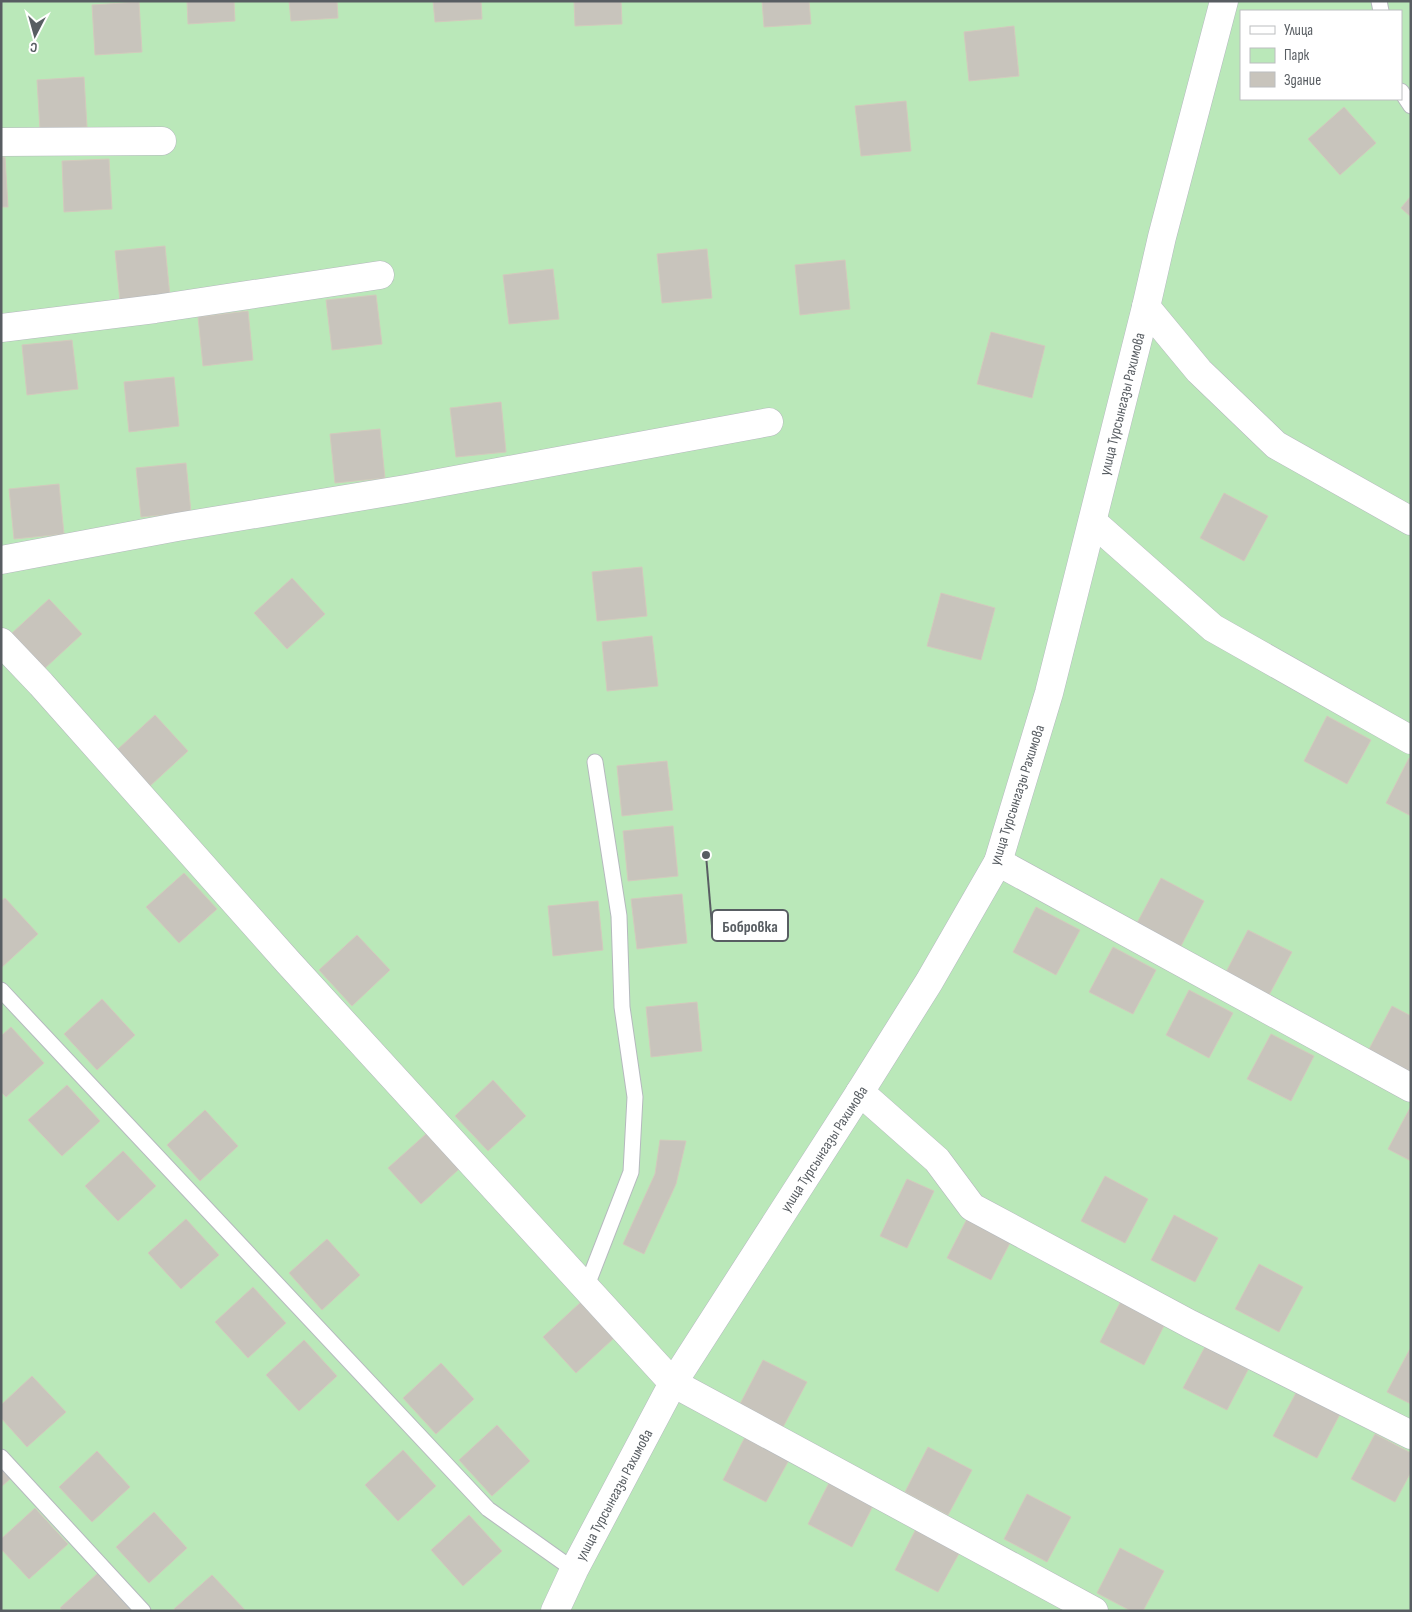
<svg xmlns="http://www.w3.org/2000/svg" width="1412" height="1612" font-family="'Sofia Sans Condensed',sans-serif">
<rect width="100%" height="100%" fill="#edeadf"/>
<path fill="#bae8b9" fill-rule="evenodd" d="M1 1H1411V1611H1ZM1241 11H1401V99H1241Z"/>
<g fill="#c8c4bc" stroke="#d2cbbd">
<polygon points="187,1 234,1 235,21 188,24"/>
<polygon points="289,1 337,1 338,18 291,21"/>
<polygon points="433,1 481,1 482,19 435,22"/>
<polygon points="574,1 621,1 622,24 575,26"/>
<polygon points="762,1 809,1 811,24 764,27"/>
<polygon points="139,2 142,52 95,55 92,5"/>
<polygon points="1014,26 1019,76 969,81 964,32"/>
<polygon points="84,77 87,127 40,130 37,80"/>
<polygon points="906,101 911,151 861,156 855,106"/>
<polygon points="1344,107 1376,143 1340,175 1308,139"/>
<polygon points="1,157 5,157 8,207 1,207"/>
<polygon points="109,159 112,209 64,212 62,161"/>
<polygon points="1411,196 1411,217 1401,208"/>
<polygon points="165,246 170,296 120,301 115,251"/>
<polygon points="707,249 712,298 662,303 657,254"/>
<polygon points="845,260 850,309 800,315 795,265"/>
<polygon points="553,269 559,319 509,324 503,275"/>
<polygon points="376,295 382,344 332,350 326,300"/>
<polygon points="248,311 253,360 203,366 198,317"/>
<polygon points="991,332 1045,346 1032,398 977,384"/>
<polygon points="72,340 78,389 27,395 22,345"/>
<polygon points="174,377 179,426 129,432 124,382"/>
<polygon points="501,402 506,452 456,457 450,408"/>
<polygon points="380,429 385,478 335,483 330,434"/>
<polygon points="186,463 191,512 141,517 136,468"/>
<polygon points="59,484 64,534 14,539 9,489"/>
<polygon points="1224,493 1268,516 1244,561 1200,538"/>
<polygon points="642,567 647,616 597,621 592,572"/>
<polygon points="292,578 325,614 287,649 254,613"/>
<polygon points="941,593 995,608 981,660 927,646"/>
<polygon points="49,599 82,634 44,669 11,634"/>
<polygon points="652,636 658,686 607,691 602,642"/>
<polygon points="155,715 188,751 150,786 117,750"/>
<polygon points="1327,716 1371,740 1347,784 1304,761"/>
<polygon points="1409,758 1411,759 1411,816 1386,803"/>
<polygon points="667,761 673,810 622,816 617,766"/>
<polygon points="673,826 678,876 628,881 623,831"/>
<polygon points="184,873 217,909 179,943 146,907"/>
<polygon points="1161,878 1204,901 1181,946 1137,923"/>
<polygon points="682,894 687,943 637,949 631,899"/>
<polygon points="5,898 38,934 1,968 1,901"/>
<polygon points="598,901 603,950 553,956 548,906"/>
<polygon points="1036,907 1080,930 1056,975 1013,952"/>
<polygon points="1248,930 1292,952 1268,997 1225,974"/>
<polygon points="357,935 390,970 352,1006 319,970"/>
<polygon points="1113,947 1156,970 1133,1014 1089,992"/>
<polygon points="1189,990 1233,1013 1209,1058 1166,1035"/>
<polygon points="102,999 135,1035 97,1070 64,1034"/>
<polygon points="697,1002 702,1051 651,1057 646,1007"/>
<polygon points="1392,1006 1411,1016 1411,1073 1368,1051"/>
<polygon points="11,1027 44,1063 6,1097 1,1092 1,1036"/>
<polygon points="1271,1034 1314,1056 1291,1101 1247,1079"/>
<polygon points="493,1080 526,1116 488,1151 455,1116"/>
<polygon points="67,1085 100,1121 62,1156 28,1120"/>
<polygon points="1411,1106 1411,1161 1388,1149"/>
<polygon points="205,1110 238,1146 200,1181 167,1145"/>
<polygon points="426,1134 459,1169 421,1204 388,1168"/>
<polygon points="660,1140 686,1141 676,1184 644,1254 623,1244 655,1174"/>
<polygon points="123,1151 156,1186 118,1221 85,1186"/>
<polygon points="1105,1176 1148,1199 1125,1243 1081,1221"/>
<polygon points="907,1179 934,1191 907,1248 880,1236"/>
<polygon points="970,1213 1014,1235 991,1280 947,1258"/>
<polygon points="1174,1215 1218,1238 1195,1282 1151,1260"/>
<polygon points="186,1219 219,1255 181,1289 148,1253"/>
<polygon points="327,1239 360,1275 322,1310 289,1273"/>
<polygon points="1259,1264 1303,1287 1279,1332 1235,1309"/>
<polygon points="253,1287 286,1323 248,1358 215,1322"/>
<polygon points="1123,1297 1167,1320 1144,1365 1100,1342"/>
<polygon points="581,1302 614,1338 576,1373 543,1337"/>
<polygon points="304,1340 337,1376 299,1411 266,1375"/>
<polygon points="1207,1343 1250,1366 1227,1410 1183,1388"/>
<polygon points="1411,1347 1411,1404 1387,1392"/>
<polygon points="763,1360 807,1382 783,1427 740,1404"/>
<polygon points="441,1363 474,1399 436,1434 403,1398"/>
<polygon points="32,1376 66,1412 27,1447 1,1418 1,1405"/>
<polygon points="1297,1391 1340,1414 1317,1458 1273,1436"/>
<polygon points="497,1425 530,1461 492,1496 459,1460"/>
<polygon points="1375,1434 1411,1453 1411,1472 1395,1502 1351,1479"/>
<polygon points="746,1435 790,1458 766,1502 723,1480"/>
<polygon points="928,1447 972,1470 948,1515 905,1492"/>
<polygon points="403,1450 436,1486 398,1521 365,1485"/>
<polygon points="97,1451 130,1487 92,1522 59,1487"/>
<polygon points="1,1468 11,1478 1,1487"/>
<polygon points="831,1479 875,1502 852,1547 808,1524"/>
<polygon points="1027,1494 1071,1517 1047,1562 1004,1539"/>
<polygon points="35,1508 68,1544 29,1579 1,1549 1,1539"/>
<polygon points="154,1512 187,1548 149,1583 116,1547"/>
<polygon points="469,1515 502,1551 463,1586 431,1550"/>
<polygon points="918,1525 962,1548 938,1592 895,1570"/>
<polygon points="1120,1548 1164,1571 1143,1611 1131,1611 1097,1593"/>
<polygon points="98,1573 131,1609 129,1611 63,1611 60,1608"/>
<polygon points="212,1575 245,1610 176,1611 174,1609"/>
</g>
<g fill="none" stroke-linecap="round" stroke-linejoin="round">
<defs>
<g id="lane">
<polyline points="1379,1 1381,11"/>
<polyline points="1401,91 1411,106"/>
<polyline points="1,990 488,1509 574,1570"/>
<polyline points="586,1288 631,1172 635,1097 622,1007 619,916 595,762"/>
<polyline points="1,1457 143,1611"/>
</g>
<g id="street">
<polyline points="1,142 162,141"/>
<polyline points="1146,307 1199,371 1276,445 1411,521"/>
<polyline points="1,328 155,309 380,275"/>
<polyline points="1093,522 1213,628 1411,740"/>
<polyline points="1,560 177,527 406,489 769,422"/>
<polyline points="1,642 41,684 288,962 673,1383 1094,1611"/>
<polyline points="998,862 1411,1088"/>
<polyline points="860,1092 937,1160 972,1207 1190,1324 1411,1435"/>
</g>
<polyline id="secondary" points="555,1611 574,1570 673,1383 860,1092 929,982 998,862 1049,693 1146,307 1162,237 1224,1"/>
</defs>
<use href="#lane" stroke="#b5b9be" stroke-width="17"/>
<use href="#street" stroke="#b5b9be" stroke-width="29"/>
<use href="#secondary" stroke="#b5bac0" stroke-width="29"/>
<use href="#lane" stroke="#fff" stroke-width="15"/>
<use href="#street" stroke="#fff" stroke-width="28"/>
<use href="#secondary" stroke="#fff" stroke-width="28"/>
</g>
<g text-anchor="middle" stroke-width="4.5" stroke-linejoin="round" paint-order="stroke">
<g font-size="15" fill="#585d62" stroke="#fff">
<text transform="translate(1122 404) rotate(-76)" y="5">улица Турсынгазы Рахимова</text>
<text transform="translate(1017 795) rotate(-72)" y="5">улица Турсынгазы Рахимова</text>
<text transform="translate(824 1149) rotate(-57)" y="5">улица Турсынгазы Рахимова</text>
<text transform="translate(614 1495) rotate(-62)" y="5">улица Турсынгазы Рахимова</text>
</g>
</g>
<path fill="none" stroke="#585d62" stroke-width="2" d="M706 855L712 926"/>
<circle fill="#585d62" stroke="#fff" stroke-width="2" cx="706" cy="855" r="5"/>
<rect fill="#fff" stroke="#585d62" stroke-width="2" x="712" y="910" width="76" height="31" rx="5"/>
<g font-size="16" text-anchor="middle" font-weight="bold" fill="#585d62">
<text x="750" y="932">Бобровка</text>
</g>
<rect width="1412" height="1612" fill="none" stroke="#585d62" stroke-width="5"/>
<rect x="1240" y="10" width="162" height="90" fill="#ffffff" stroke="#bcbec0"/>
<rect x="1250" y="26" width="25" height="8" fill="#ffffff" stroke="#bcbec0"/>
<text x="1284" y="35" font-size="15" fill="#585d62">Улица</text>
<rect x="1250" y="48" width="25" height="15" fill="#bae8b9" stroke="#bcbec0"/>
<text x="1284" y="60" font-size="15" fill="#585d62">Парк</text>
<rect x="1250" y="72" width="25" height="15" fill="#c8c4bc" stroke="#bcbec0"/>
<text x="1284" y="85" font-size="15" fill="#585d62">Здание</text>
<g transform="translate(35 35) rotate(186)" stroke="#ffffff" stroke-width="4" paint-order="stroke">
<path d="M0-4L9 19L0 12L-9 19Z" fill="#585d62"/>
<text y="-8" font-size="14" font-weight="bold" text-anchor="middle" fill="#585d62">С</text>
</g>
</svg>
